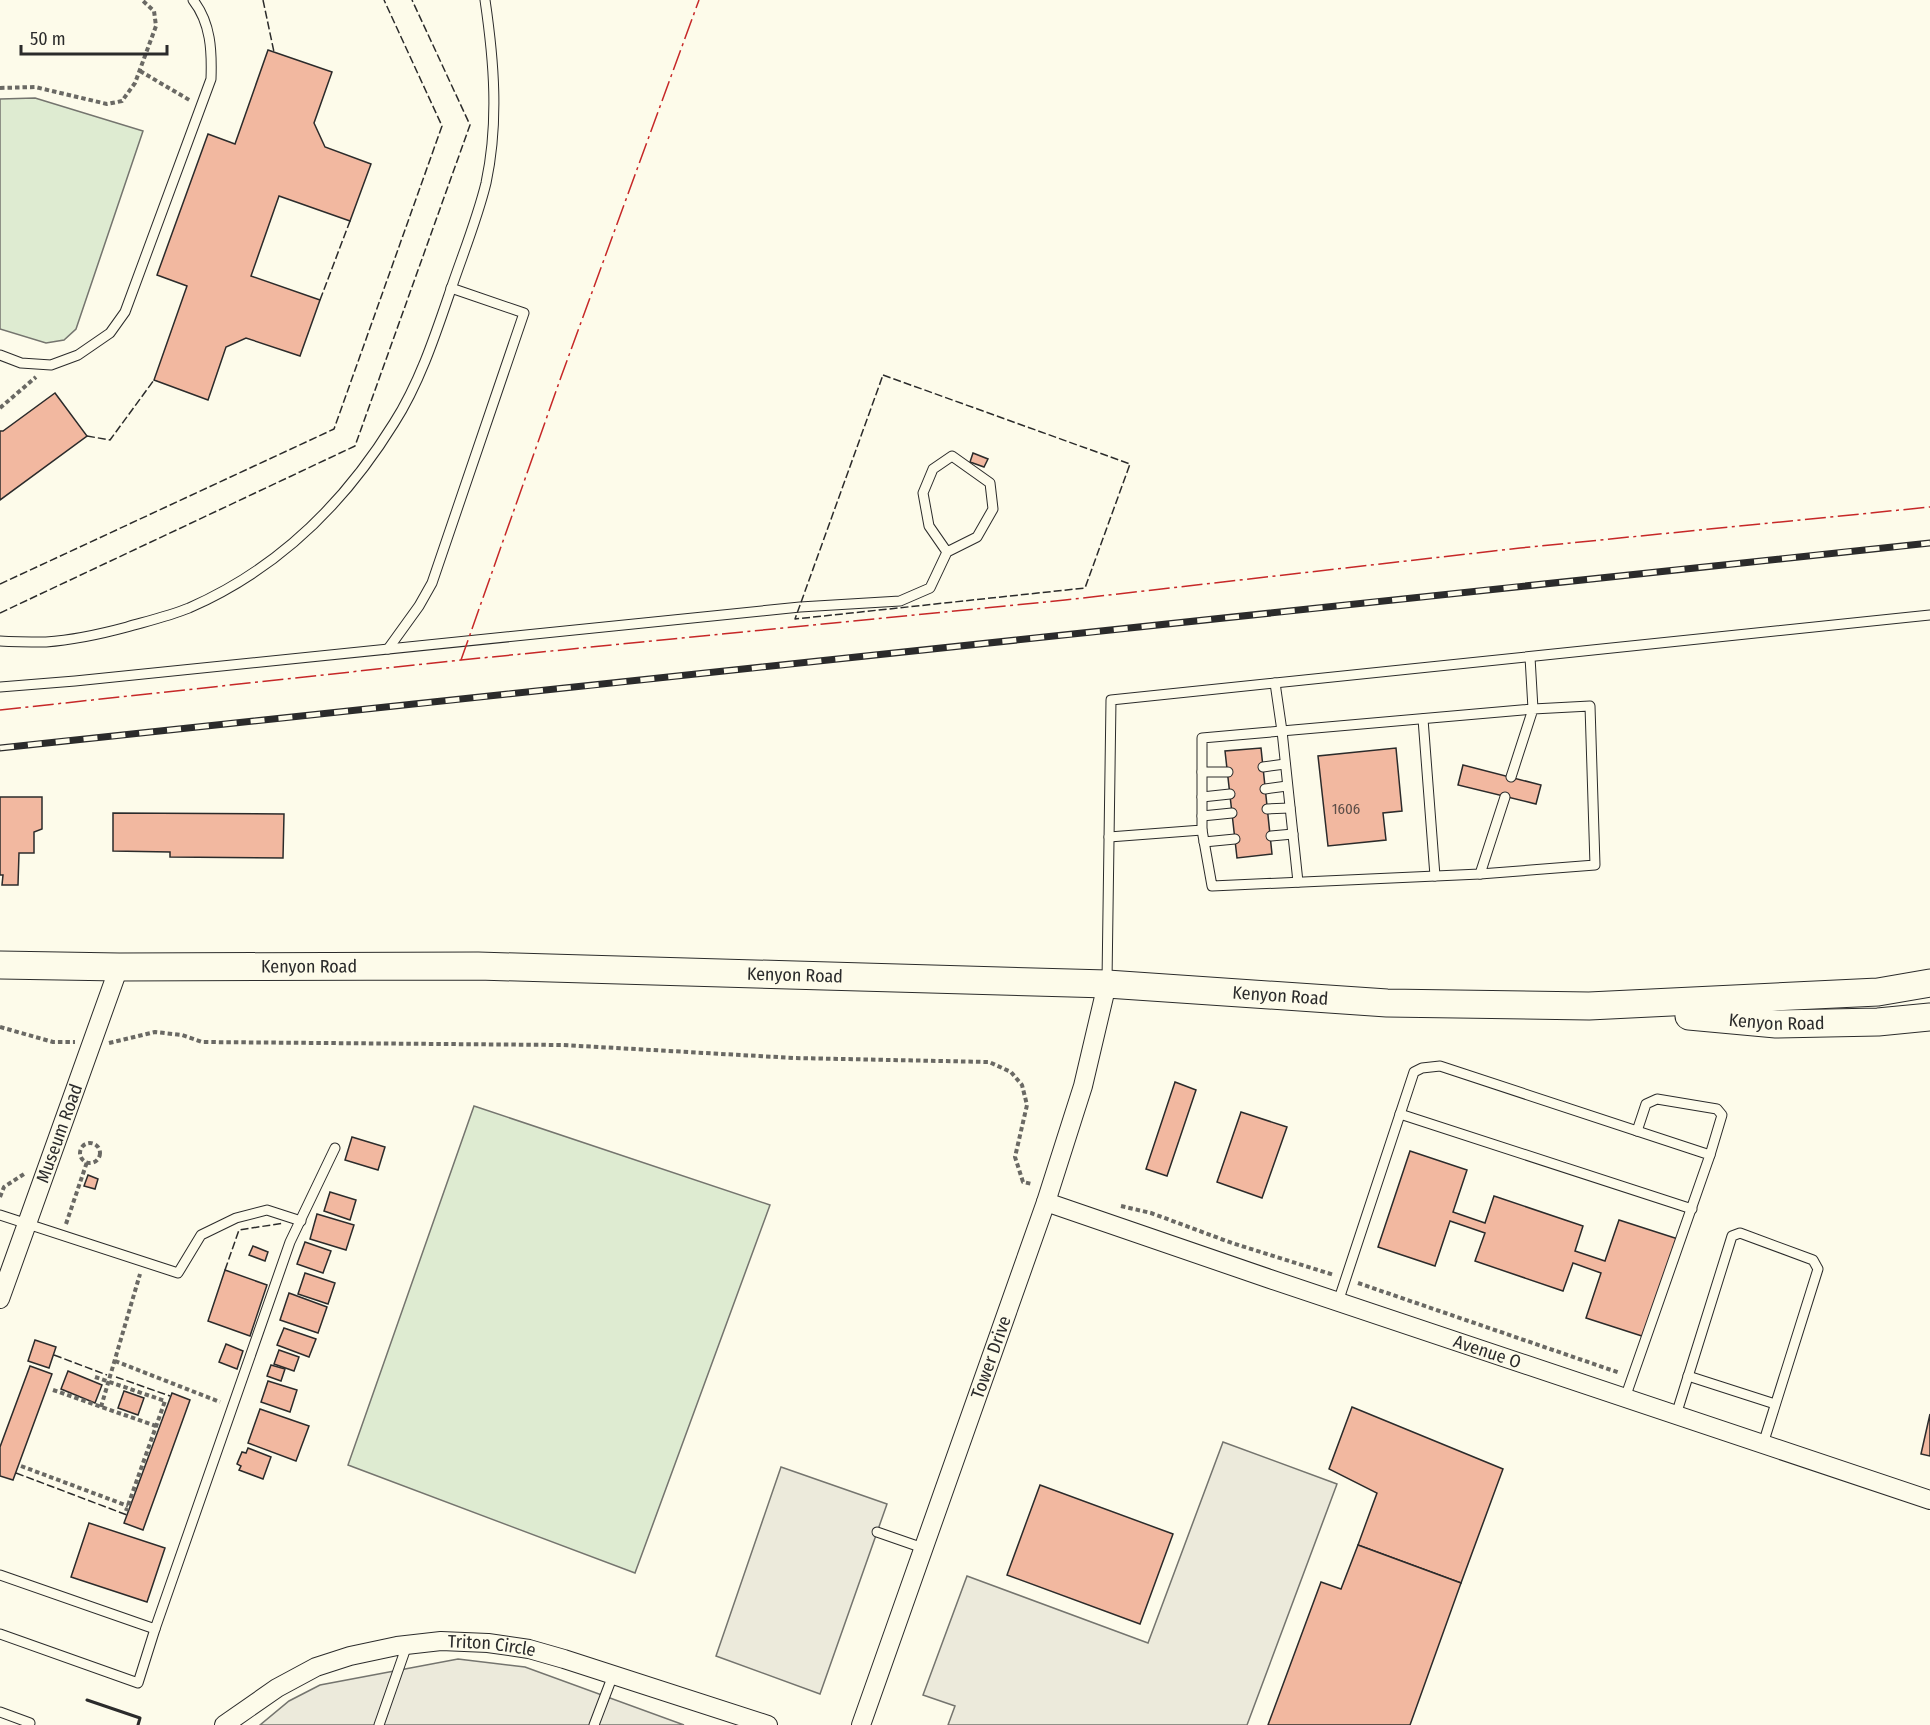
<svg xmlns="http://www.w3.org/2000/svg" width="1930" height="1725" font-family="'Fira Sans Condensed',sans-serif">
<rect width="100%" height="100%" fill="#fdfbea"/>
<g fill="#deebd1" stroke="#74746e" stroke-width="1.5">
<polygon points="35,98 143,131 76,329 64,340 46,343 0,329 0,99"/>
<polygon points="474,1106 770,1205 635,1573 348,1465"/>
</g>
<g fill="#eceadb" stroke="#74746e" stroke-width="1.5">
<polygon points="1223,1442 1337,1484 1247,1725 948,1725 955,1706 923,1695 967,1576 1148,1643"/>
<polygon points="781,1467 887,1504 820,1694 716,1656"/>
<polygon points="458,1659 525,1667 684,1725 260,1725 289,1701 320,1685"/>
</g>
<g fill="#f2b8a0" stroke="#2b2b2b" stroke-width="1.5">
<polygon points="268,50 332,72 314,123 325,147 371,164 350,221 279,196 251,276 320,300 300,356 246,338 226,347 208,400 154,380 187,286 157,275 208,134 235,144"/>
<polygon points="55,393 87,436 0,500 0,431 3,431"/>
<polygon points="973,453 988,459 984,467 970,462"/>
<polygon points="1261,748 1272,854 1237,858 1225,751"/>
<polygon points="1396,748 1402,811 1383,813 1386,840 1328,846 1318,756"/>
<polygon points="1463,765 1541,785 1536,804 1458,785"/>
<polygon points="0,797 42,797 42,829 34,832 34,853 19,853 18,885 2,885 3,875 0,875"/>
<polygon points="113,813 284,814 283,858 170,857 170,852 113,851"/>
<polygon points="1175,1082 1196,1090 1167,1176 1146,1169"/>
<polygon points="1241,1112 1287,1127 1262,1198 1217,1182"/>
<polygon points="352,1137 385,1147 378,1170 345,1160"/>
<polygon points="1410,1151 1467,1170 1453,1212 1485,1223 1494,1196 1583,1226 1575,1251 1605,1261 1619,1220 1678,1239 1645,1337 1586,1318 1601,1273 1573,1263 1563,1291 1475,1261 1485,1233 1450,1221 1435,1266 1378,1247"/>
<polygon points="88,1175 98,1179 95,1189 84,1186"/>
<polygon points="330,1192 356,1200 350,1220 324,1211"/>
<polygon points="317,1214 354,1225 346,1250 310,1239"/>
<polygon points="305,1242 331,1251 323,1273 297,1264"/>
<polygon points="253,1246 268,1252 265,1261 249,1255"/>
<polygon points="225,1270 267,1285 250,1336 208,1321"/>
<polygon points="305,1273 335,1283 328,1304 298,1294"/>
<polygon points="289,1293 327,1307 318,1333 280,1320"/>
<polygon points="284,1328 316,1339 309,1357 277,1345"/>
<polygon points="35,1340 56,1347 49,1368 28,1361"/>
<polygon points="226,1344 243,1351 237,1369 219,1362"/>
<polygon points="279,1350 299,1357 294,1371 274,1364"/>
<polygon points="271,1365 285,1369 281,1381 267,1376"/>
<polygon points="30,1366 52,1374 13,1480 0,1476 0,1447"/>
<polygon points="68,1371 102,1385 95,1403 61,1389"/>
<polygon points="268,1381 297,1390 290,1412 261,1402"/>
<polygon points="124,1391 144,1398 138,1415 118,1408"/>
<polygon points="172,1393 190,1400 143,1530 124,1523"/>
<polygon points="1352,1407 1503,1469 1461,1583 1358,1545 1377,1493 1329,1469"/>
<polygon points="260,1409 309,1426 296,1461 248,1443"/>
<polygon points="1930,1414 1930,1456 1921,1454"/>
<polygon points="248,1448 271,1457 263,1479 239,1470 241,1466 237,1464 242,1452 246,1453"/>
<polygon points="1040,1485 1173,1534 1140,1624 1007,1575"/>
<polygon points="89,1523 165,1548 147,1602 71,1577"/>
<polygon points="1358,1545 1461,1583 1410,1725 1268,1725 1321,1582 1341,1589"/>
</g>
<g fill="none" stroke-linecap="round" stroke-linejoin="round">
<defs>
<g id="service">
<path d="M0 355 21 363 51 365 78 355 110 333 125 312 211 79C212 51 211 23 193 0"/>
<path d="M0 641C15 642 31 642 46 642 74 640 101 634 127 627 148 621 169 616 189 608 276 570 344 504 394 423 419 384 435 336 450 292 462 256 477 220 486 183 499 122 494 61 485 0"/>
<polyline points="388,649 419,606 432,583 524,313 451,288"/>
<polyline points="1275,683 1282,731 1298,882"/>
<polyline points="0,687 75,681 800,607 900,601 930,588 947,552 977,537 993,509 990,483 952,456 933,469 923,493 929,526 947,552"/>
<polyline points="1423,719 1435,876"/>
<polyline points="1263,767 1285,764"/>
<polyline points="1202,772 1228,772"/>
<polyline points="1265,789 1287,786"/>
<polyline points="1202,797 1230,794"/>
<polyline points="1267,809 1290,808"/>
<polyline points="1202,816 1232,813"/>
<polyline points="1202,830 1212,886 1480,874 1595,865 1590,706 1533,709 1511,777"/>
<polyline points="1271,836 1293,834"/>
<polyline points="1109,837 1202,830 1202,738 1533,709 1530,657"/>
<polyline points="1204,842 1235,839"/>
<polyline points="1480,874 1505,797"/>
<polyline points="1107,981 1111,700 1930,615"/>
<polyline points="1400,1114 1692,1209"/>
<polyline points="1637,1131 1646,1104 1657,1099 1717,1109 1722,1115 1710,1155"/>
<polyline points="0,1215 178,1273 201,1235 236,1218 267,1210 301,1221"/>
<polyline points="1338,1302 1414,1072 1422,1068 1440,1066 1710,1155 1625,1398"/>
<polyline points="1688,1376 1775,1404"/>
<polyline points="1676,1415 1732,1236 1740,1233 1813,1260 1818,1269 1763,1444"/>
<polyline points="877,1532 923,1548"/>
<polyline points="0,1575 155,1629 290,1242 335,1148"/>
<polyline points="0,1634 138,1683 155,1629"/>
<polyline points="0,1712 30,1723"/>
<polyline points="379,1725 407,1645"/>
<polyline points="594,1725 613,1675"/>
</g>
<g id="minor">
<path id="s1" d="M1046 1202 1270 1279 1930 1500"/>
<path id="s2" d="M0 1299 119 967"/>
<path id="s3" d="M224 1725 277 1688 316 1667 350 1656 397 1646 441 1641 488 1643 529 1649 564 1659 768 1725"/>
<path id="s4" d="M861 1725 1046 1202 1083 1086 1107 984"/>
</g>
<g id="primary">
<path id="s5" d="M0 965 119 967 478 966 1107 984 1387 1003 1589 1006 1878 992 1930 983"/>
<path id="s6" d="M1689 1016 1776 1024 1878 1022 1930 1017"/>
</g>
</defs>
<use href="#service" stroke="#2b2b2b" stroke-width="11"/>
<use href="#minor" stroke="#2b2b2b" stroke-width="20"/>
<use href="#primary" stroke="#2b2b2b" stroke-width="29"/>
<g stroke="#6a6964" stroke-width="4" stroke-dasharray="4.5 3" stroke-linecap="butt">
<polyline points="140,71 191,101"/>
<polyline points="0,88 35,87 107,104 122,101 135,83 156,26 154,11 142,0"/>
<polyline points="0,408 36,377"/>
<polyline points="0,1027 53,1042 75,1042"/>
<polyline points="109,1043 155,1032 182,1035 202,1042 563,1045 794,1058 989,1062 1011,1072 1022,1085 1027,1105 1015,1157 1023,1182 1032,1184"/>
<circle cx="90" cy="1153" r="10"/>
<polyline points="0,1197 4,1187 24,1174"/>
<polyline points="1121,1206 1151,1213 1232,1243 1334,1275"/>
<polyline points="66,1224 87,1162"/>
<polyline points="1358,1283 1620,1373"/>
<polyline points="115,1361 220,1402"/>
<polyline points="95,1377 165,1401 126,1511"/>
<polyline points="53,1390 156,1426"/>
<polyline points="101,1407 140,1274"/>
<polyline points="21,1466 128,1506"/>
</g>
<use href="#service" stroke="#fdfbea" stroke-width="9"/>
<use href="#minor" stroke="#fdfbea" stroke-width="18"/>
<use href="#primary" stroke="#fdfbea" stroke-width="27"/>
<defs>
<polyline id="rail" points="0,748 1930,543"/>
</defs>
<use href="#rail" stroke="#2b2b2b" stroke-width="7"/>
<use href="#rail" stroke="#fdfbea" stroke-width="4.5" stroke-dasharray="14" stroke-linecap="butt"/>
<g stroke="#2b2b2b" stroke-width="1.5" stroke-dasharray="8 3" stroke-linecap="butt">
<polyline points="263,0 274,52"/>
<polyline points="320,300 350,221"/>
<polygon points="883,375 1130,464 1085,588 795,619"/>
<polyline points="87,436 110,440 154,380"/>
<polyline points="0,584 334,429 442,126 384,0"/>
<polyline points="0,613 355,446 470,125 412,0"/>
<polyline points="225,1270 239,1230 284,1223"/>
<polyline points="54,1355 107,1375"/>
<polyline points="116,1377 170,1396"/>
<polyline points="16,1473 127,1515"/>
</g>
<polyline stroke="#2b2b2b" stroke-width="3" points="87,1700 140,1718 138,1725"/>
<g stroke="#c62828" stroke-width="1.5" stroke-dasharray="21 4.5 3 4.5" stroke-linecap="butt">
<polyline points="461,660 561,377 699,0"/>
<polyline points="0,710 461,660 1065,600 1520,548 1930,507"/>
</g>
</g>
<g text-anchor="middle" stroke-width="4.5" stroke-linejoin="round" paint-order="stroke">
<g font-size="15" fill="#5d4e48">
<text x="1346" y="814">1606</text>
</g>
<g font-size="18" fill="#2b2b2b" stroke="#fdfbea">
<text dy="6" stroke="none"><textPath href="#s5" startOffset="309">Kenyon Road</textPath></text>
<text dy="6" stroke="none"><textPath href="#s5" startOffset="795">Kenyon Road</textPath></text>
<text dy="6" stroke="none"><textPath href="#s5" startOffset="1281">Kenyon Road</textPath></text>
<text dy="6" stroke="none"><textPath href="#s6" startOffset="88">Kenyon Road</textPath></text>
<text dy="6" stroke="none"><textPath href="#s2" startOffset="176">Museum Road</textPath></text>
<text dy="6" stroke="none"><textPath href="#s1" startOffset="466">Avenue O</textPath></text>
<text dy="6" stroke="none"><textPath href="#s4" startOffset="390">Tower Drive</textPath></text>
<text dy="6" stroke="none"><textPath href="#s3" startOffset="288">Triton Circle</textPath></text>
</g>
</g>
<path d="M21 45v9h146v-9" fill="none" stroke="#2b2b2b" stroke-width="3"/>
<text x="30" y="45" font-size="18" fill="#2b2b2b" stroke="#fdfbea" stroke-width="4.5" paint-order="stroke">50 m</text>
</svg>
